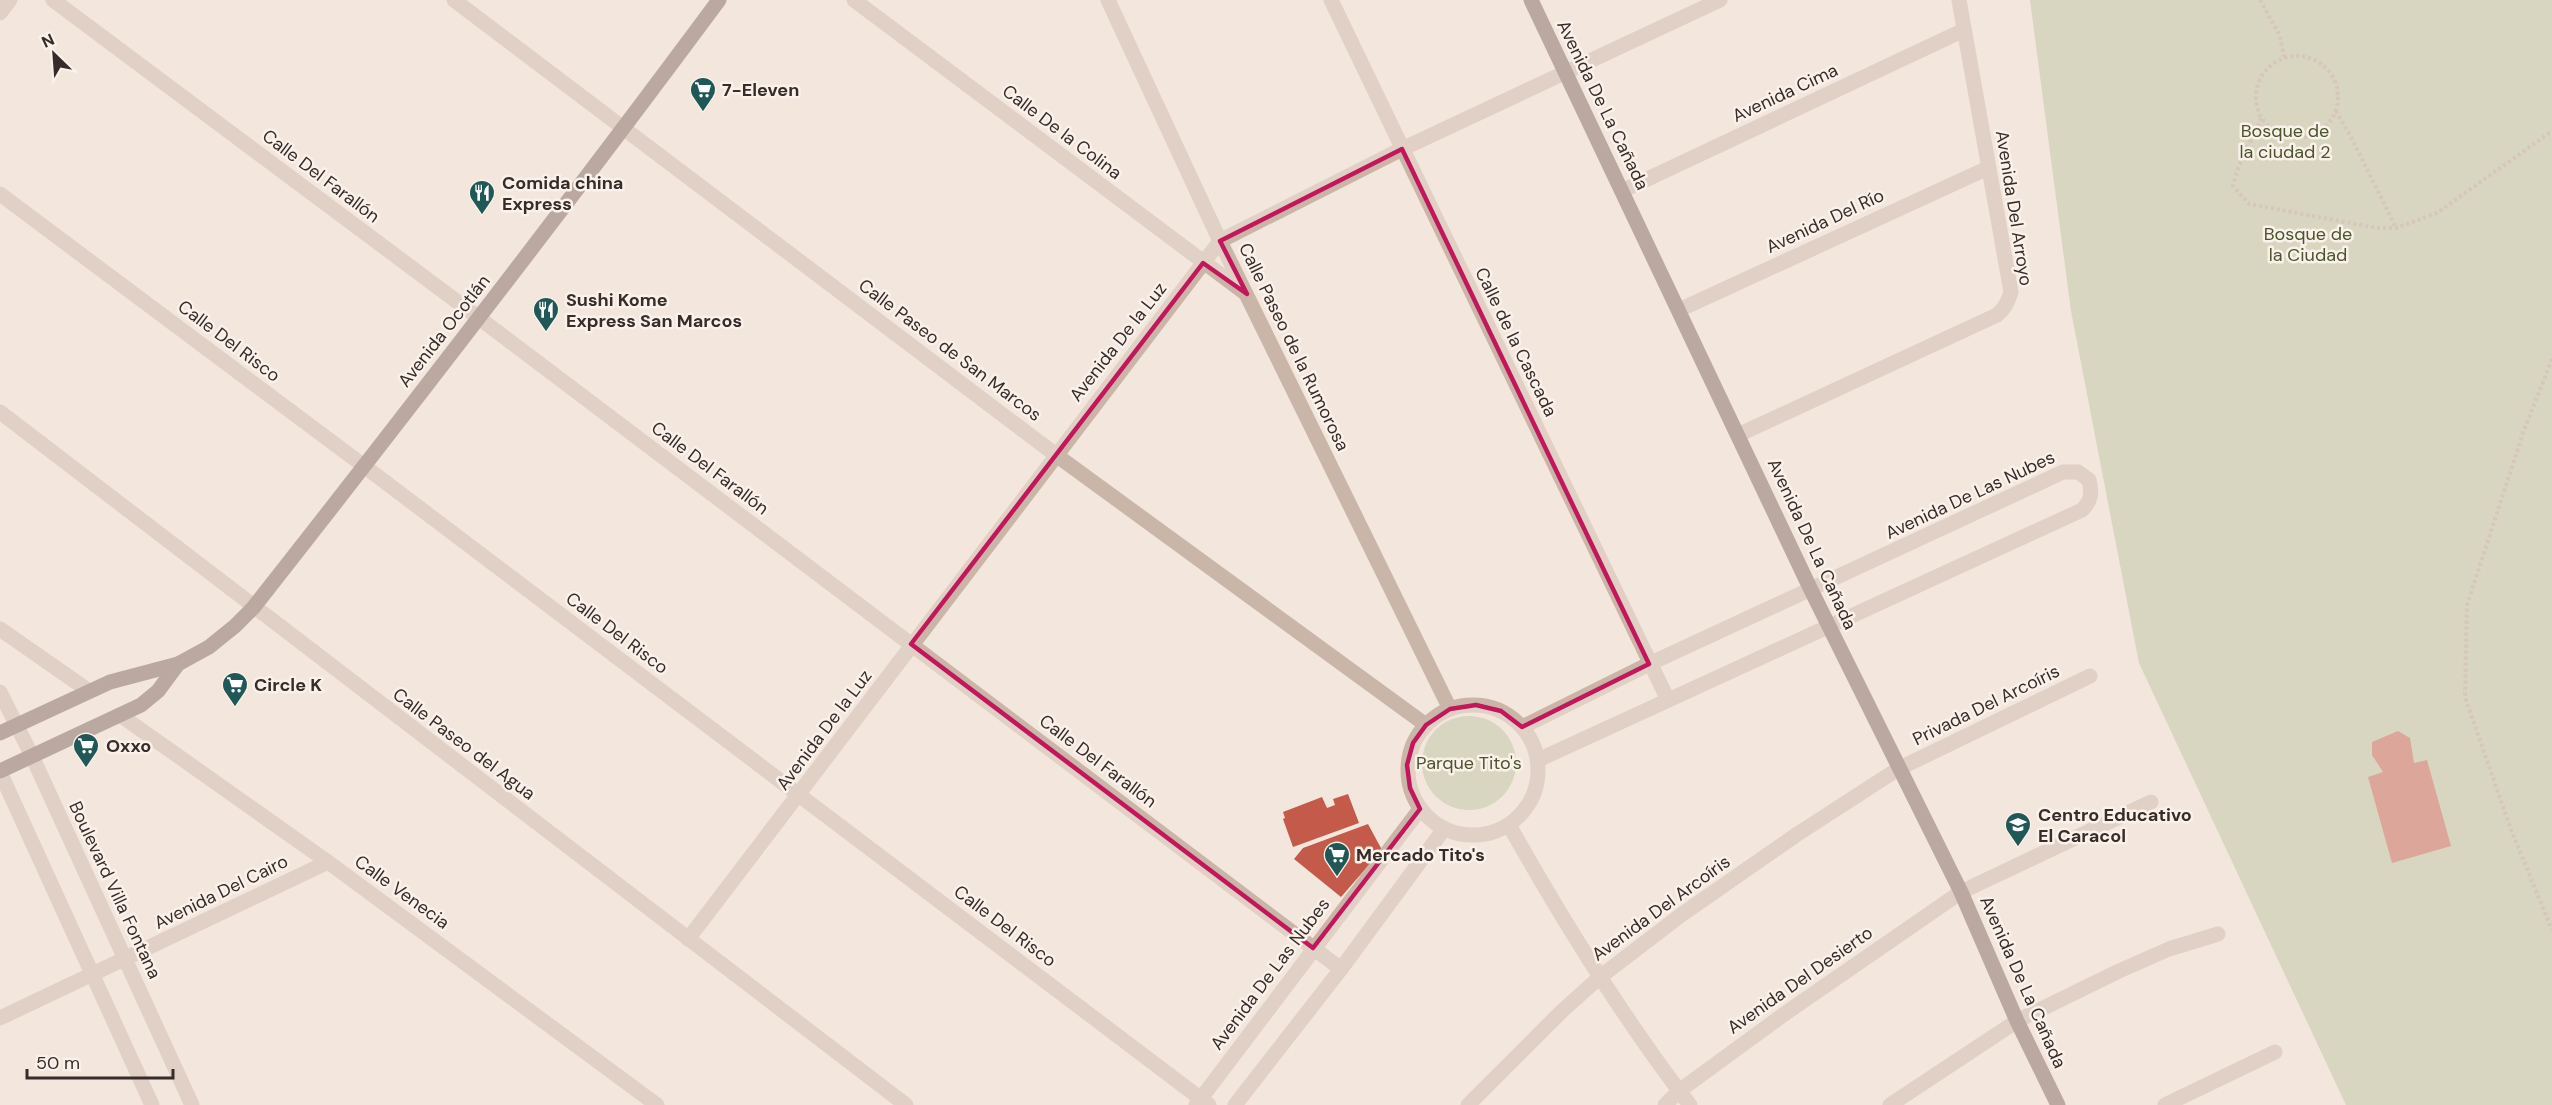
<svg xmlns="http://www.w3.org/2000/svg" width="2552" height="1105" font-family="'DM Sans',sans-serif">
<rect width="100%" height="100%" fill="#f2e6dd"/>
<g fill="#b9c19d">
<polygon points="2030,0 2552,0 2552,1105 2346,1105 2139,663 2071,311"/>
<circle cx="1469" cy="763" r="47"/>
</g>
<g fill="#c45a49">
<polygon points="2398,731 2410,738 2414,763 2427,760 2451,846 2392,863 2368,777 2383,772 2372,755 2372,742"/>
<polygon points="1348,794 1359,823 1293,847 1283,819 1285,818 1283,812 1322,797 1327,808 1335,805 1333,799"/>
<polygon points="1368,824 1382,850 1341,897 1294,859 1303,848"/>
</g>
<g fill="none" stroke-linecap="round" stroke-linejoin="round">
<g stroke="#b69f93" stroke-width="4" stroke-dasharray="3 3" stroke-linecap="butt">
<polyline points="2260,0 2280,36 2284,57"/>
<circle cx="2297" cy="97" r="41"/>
<polyline points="2336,111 2352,139 2396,228"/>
<path d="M2261 118C2252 141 2238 162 2233 186L2249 204 2377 228H2396L2437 213 2552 131"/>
<polyline points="2552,359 2524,430 2467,605 2465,697 2510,827 2552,930"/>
</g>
<g stroke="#cab5a9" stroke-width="15">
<polyline points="53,0 479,318 1341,969"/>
<polyline points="454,0 1056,455 1426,725"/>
<polyline points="854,0 1245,293"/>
<polyline points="1108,0 1220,241 1450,709"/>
<polyline points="1331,0 1668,700"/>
<polyline points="0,13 10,0"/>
<polyline points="1622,191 1964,30"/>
<polyline points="0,194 364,466 1209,1105"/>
<polyline points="1679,310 1988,168"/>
<polyline points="0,412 906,1105"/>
<path d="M1738 435 1997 315C2005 308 2008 302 2011 292L1959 0"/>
<polyline points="0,629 89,691"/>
<polyline points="0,692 32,756 192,1105"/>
<circle cx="1473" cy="770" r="65"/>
<polyline points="120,715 328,862 657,1105"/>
<path d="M1522 727 1649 664 2063 472H2078L2089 480C2092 493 2092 500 2082 510L1538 760"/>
<polyline points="0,772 152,1105"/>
<path d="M1509 825C1563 921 1622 1017 1690 1105"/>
<polyline points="688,939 1220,241 1402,149 1720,0"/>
<polyline points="0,1018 328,862"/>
<polyline points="1196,1105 1420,809"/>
<polyline points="1235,1105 1341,969 1444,829"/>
<polyline points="1468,1105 1562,1011 1600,977 1681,915 1796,835 1898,769 2090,676"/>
<polyline points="1665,1105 1679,1091 1783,1015 1961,892 2151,802"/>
<polyline points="1890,1105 2017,1021 2119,971 2169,949 2218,934"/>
<polyline points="2165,1105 2275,1052"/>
</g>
<g stroke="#79615a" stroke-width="15">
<polyline points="1531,0 1811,590 1961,892 2017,1021 2058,1105"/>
<path d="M0 733 110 682 178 664 209 647 235 626 253 608C411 407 567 205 719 0"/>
<polyline points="0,771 141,705 158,691 178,664"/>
</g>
</g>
<path d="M0 0H2552V1105H0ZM1402 149 1649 664 1522 727 1501 711 1476 705 1450 709 1426 725 1413 743 1407 765 1410 788 1420 809 1313 948 911 644 1203 263 1247 294 1220 241Z" fill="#f2e6dd" fill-opacity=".55" fill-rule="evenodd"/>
<path fill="none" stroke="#c2185b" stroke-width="4.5" stroke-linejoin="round" d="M1402 149 1649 664 1522 727 1501 711 1476 705 1450 709 1426 725 1413 743 1407 765 1410 788 1420 809 1313 948 911 644 1203 263 1247 294 1220 241Z"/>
<defs>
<symbol id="supermarket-pin" viewBox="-11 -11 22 30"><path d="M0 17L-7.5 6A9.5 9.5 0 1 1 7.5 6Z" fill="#1f5856" stroke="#faf1ea"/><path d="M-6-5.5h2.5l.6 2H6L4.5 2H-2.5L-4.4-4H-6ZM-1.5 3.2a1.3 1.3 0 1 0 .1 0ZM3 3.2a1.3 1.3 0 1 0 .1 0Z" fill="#fff"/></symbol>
<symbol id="restaurant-pin" viewBox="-11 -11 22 30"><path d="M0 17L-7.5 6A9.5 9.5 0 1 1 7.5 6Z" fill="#1f5856" stroke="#faf1ea"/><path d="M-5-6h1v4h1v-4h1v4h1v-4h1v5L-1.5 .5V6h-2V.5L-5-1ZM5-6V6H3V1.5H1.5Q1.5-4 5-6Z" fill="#fff"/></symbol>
<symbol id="school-pin" viewBox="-11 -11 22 30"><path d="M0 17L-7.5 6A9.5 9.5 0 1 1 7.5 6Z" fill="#1f5856" stroke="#faf1ea"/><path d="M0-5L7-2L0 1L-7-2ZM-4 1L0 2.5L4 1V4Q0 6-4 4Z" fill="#fff"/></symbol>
</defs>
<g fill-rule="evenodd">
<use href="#supermarket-pin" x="688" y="75" width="30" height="40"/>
<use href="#restaurant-pin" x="467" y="178" width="30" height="40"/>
<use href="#restaurant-pin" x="531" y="295" width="30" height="40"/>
<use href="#supermarket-pin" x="220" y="670" width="30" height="40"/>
<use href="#supermarket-pin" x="71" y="731" width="30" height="40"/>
<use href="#school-pin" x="2003" y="810" width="30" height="40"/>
<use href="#supermarket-pin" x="1322" y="840" width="30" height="40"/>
</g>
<g text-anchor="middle" stroke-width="5" stroke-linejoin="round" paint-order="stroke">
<g font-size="18" font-weight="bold" fill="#372c29" stroke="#faf1ea" text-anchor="start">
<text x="722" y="96">7-Eleven</text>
<text x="502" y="189">Comida china<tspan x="502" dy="21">Express</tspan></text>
<text x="566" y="306">Sushi Kome<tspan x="566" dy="21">Express San Marcos</tspan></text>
<text x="254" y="691">Circle K</text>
<text x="106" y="752">Oxxo</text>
<text x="2038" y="821">Centro Educativo<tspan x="2038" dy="21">El Caracol</tspan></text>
<text x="1356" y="861">Mercado Tito's</text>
</g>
<g font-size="18" fill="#372c29" stroke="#faf1ea">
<text transform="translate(1785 93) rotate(-25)" y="6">Avenida Cima</text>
<text transform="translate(1603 105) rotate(64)" y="6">Avenida De La Cañada</text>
<text transform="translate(1062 132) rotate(37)" y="6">Calle De la Colina</text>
<text transform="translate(321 176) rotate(37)" y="6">Calle Del Farallón</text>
<text transform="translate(2014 208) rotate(81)" y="6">Avenida Del Arroyo</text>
<text transform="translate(1825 221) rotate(-25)" y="6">Avenida Del Río</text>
<text transform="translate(444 331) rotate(-52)" y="6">Avenida Ocotlán</text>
<text transform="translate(229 341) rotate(37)" y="6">Calle Del Risco</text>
<text transform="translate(1118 342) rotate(-52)" y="6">Avenida De la Luz</text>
<text transform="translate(1516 342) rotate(64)" y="6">Calle de la Cascada</text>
<text transform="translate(1294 347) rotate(64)" y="6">Calle Paseo de la Rumorosa</text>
<text transform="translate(950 350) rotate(37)" y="6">Calle Paseo de San Marcos</text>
<text transform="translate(710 468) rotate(37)" y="6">Calle Del Farallón</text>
<text transform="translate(1970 495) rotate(-25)" y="6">Avenida De Las Nubes</text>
<text transform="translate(1812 544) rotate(65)" y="6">Avenida De La Cañada</text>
<text transform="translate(617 633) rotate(37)" y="6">Calle Del Risco</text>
<text transform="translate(1986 705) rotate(-26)" y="6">Privada Del Arcoíris</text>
<text transform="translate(824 730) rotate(-53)" y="6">Avenida De la Luz</text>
<text transform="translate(464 744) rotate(37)" y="6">Calle Paseo del Agua</text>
<text transform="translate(1098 761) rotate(37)" y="6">Calle Del Farallón</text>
<text transform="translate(115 890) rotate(65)" y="6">Boulevard Villa Fontana</text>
<text transform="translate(221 892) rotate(-26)" y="6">Avenida Del Cairo</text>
<text transform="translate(402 892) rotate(36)" y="6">Calle Venecia</text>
<text transform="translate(1661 908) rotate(-36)" y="6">Avenida Del Arcoíris</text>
<text transform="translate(1005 926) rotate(37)" y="6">Calle Del Risco</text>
<text transform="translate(1270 974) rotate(-53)" y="6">Avenida De Las Nubes</text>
<text transform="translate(1800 980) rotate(-35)" y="6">Avenida Del Desierto</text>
<text transform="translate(2023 982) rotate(66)" y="6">Avenida De La Cañada</text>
</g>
<g font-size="18" fill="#4a552d" stroke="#faf1ea">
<text x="2285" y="137">Bosque de<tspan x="2285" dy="21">la ciudad 2</tspan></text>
<text x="2308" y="240">Bosque de<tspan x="2308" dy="21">la Ciudad</tspan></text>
<text x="1469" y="769">Parque Tito's</text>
</g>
</g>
<g transform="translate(54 54) rotate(335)" stroke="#faf1ea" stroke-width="4.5" paint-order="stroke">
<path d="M0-4.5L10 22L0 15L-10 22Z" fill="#372c29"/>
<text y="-9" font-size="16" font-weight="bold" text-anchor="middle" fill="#372c29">N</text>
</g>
<path d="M27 1069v9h146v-9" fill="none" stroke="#372c29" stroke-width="3"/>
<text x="36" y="1069" font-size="18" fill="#372c29" stroke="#faf1ea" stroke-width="4.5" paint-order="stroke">50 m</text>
</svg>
